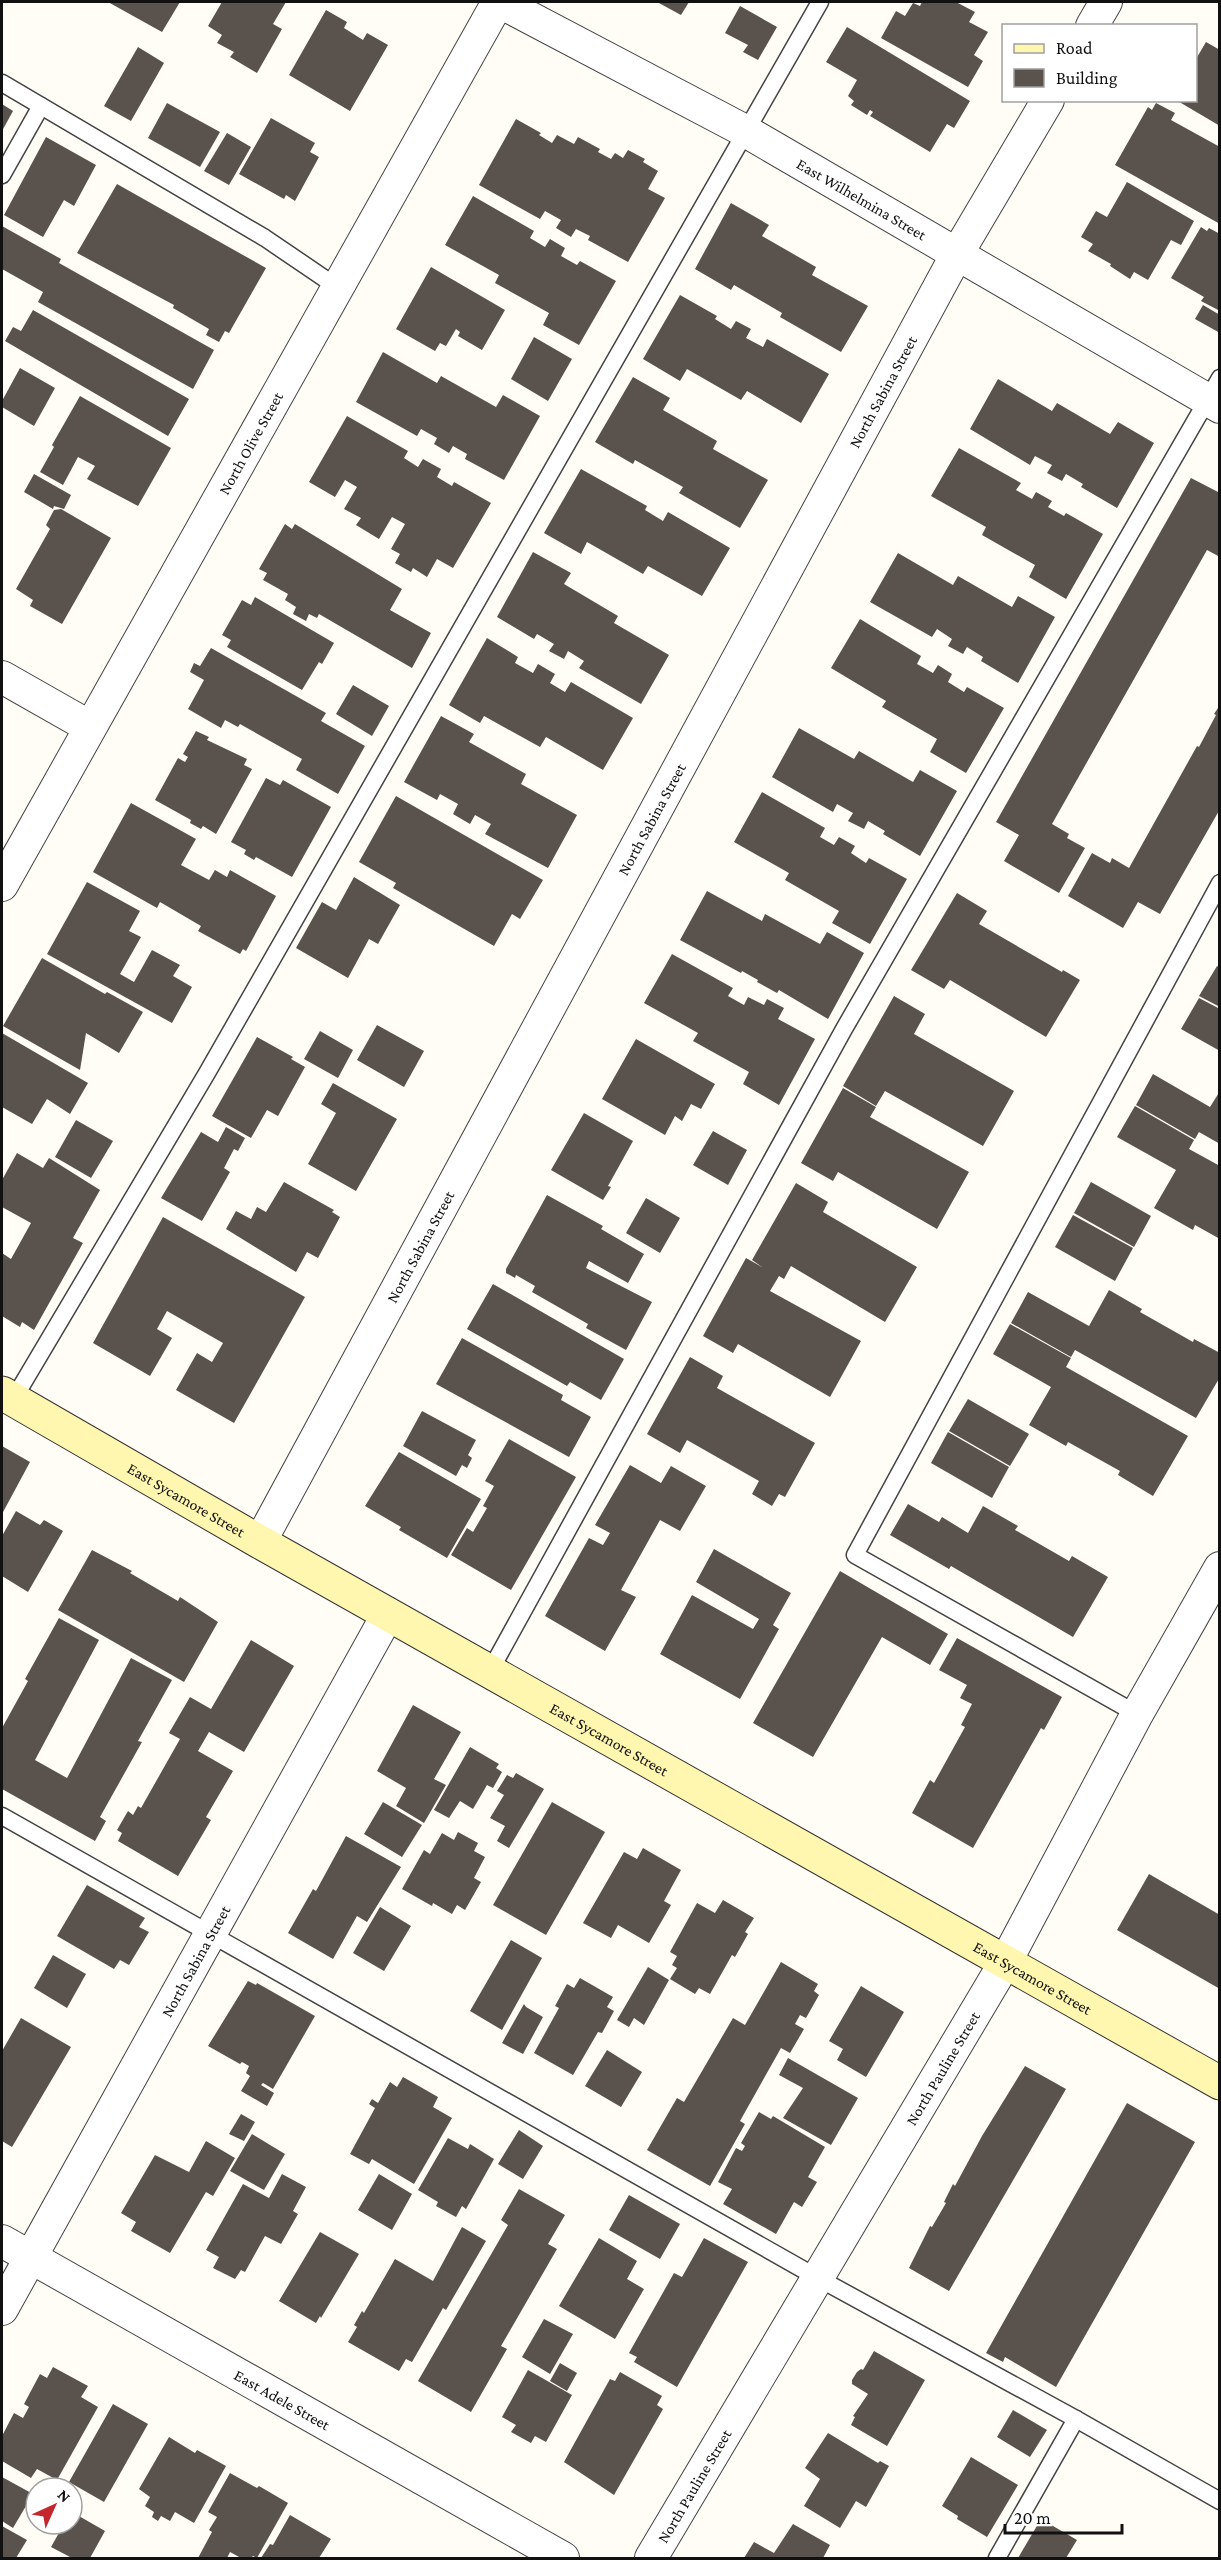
<svg xmlns="http://www.w3.org/2000/svg" width="1221" height="2560" font-family="'Crimson Pro',serif">
<rect width="100%" height="100%" fill="#fffdf5"/>
<g fill="#5a524d">
<polygon points="108,2 180,2 162,32"/>
<polygon points="222,2 286,2 273,24 282,29 257,73 230,57 234,52 217,43 222,35 208,26"/>
<polygon points="657,2 689,2 681,15"/>
<polygon points="922,2 956,2 975,12 969,22 988,32 974,55 983,61 968,87 881,38 896,11 905,16 913,3 920,6"/>
<polygon points="740,6 777,27 758,60 743,52 748,45 725,33"/>
<polygon points="326,10 347,22 344,28 363,40 367,33 388,45 350,111 289,75"/>
<polygon points="847,27 970,101 954,128 947,124 930,152 870,116 873,112 870,110 867,115 851,105 854,101 848,96 857,80 826,62"/>
<polygon points="1206,42 1220,50 1220,126 1176,100 1196,100 1196,59"/>
<polygon points="138,47 164,63 131,121 104,106"/>
<polygon points="167,103 220,132 200,167 148,138"/>
<polygon points="1156,103 1175,113 1171,120 1220,147 1220,224 1115,165 1148,107 1152,110"/>
<polygon points="2,104 13,111 2,131"/>
<polygon points="271,118 315,143 310,152 319,157 295,201 286,195 284,199 239,174"/>
<polygon points="516,119 541,133 539,135 552,143 557,135 574,144 578,137 600,149 598,152 611,159 615,153 623,158 628,150 645,159 643,162 658,171 648,189 665,198 628,262 588,240 590,236 576,229 571,237 556,228 561,220 545,211 540,219 479,185"/>
<polygon points="227,133 251,147 229,185 204,171"/>
<polygon points="46,137 96,165 74,206 64,200 43,237 4,215"/>
<polygon points="1127,182 1194,221 1181,245 1171,240 1148,280 1134,272 1130,279 1110,266 1111,264 1088,251 1093,244 1081,237 1096,211 1107,217"/>
<polygon points="117,184 266,268 229,333 225,331 219,342 206,335 209,329 173,308 174,305 77,253"/>
<polygon points="473,196 534,231 530,238 545,247 550,239 565,248 561,256 577,265 580,261 616,281 579,345 543,325 549,313 495,283 499,275 445,245"/>
<polygon points="731,203 769,225 762,236 816,267 812,275 868,306 841,352 780,317 782,313 734,285 731,290 695,269"/>
<polygon points="2,226 61,259 59,263 214,350 193,389 38,302 43,292 2,269"/>
<polygon points="1201,227 1207,231 1209,228 1220,234 1220,311 1201,301 1204,297 1171,278"/>
<polygon points="431,267 505,310 482,350 458,336 460,332 456,329 446,346 440,343 435,351 396,329"/>
<polygon points="680,295 717,316 715,319 731,329 736,321 751,329 746,338 763,347 767,339 829,374 801,423 747,391 741,400 687,369 680,381 643,359"/>
<polygon points="1203,305 1220,315 1220,333 1195,319"/>
<polygon points="33,310 189,399 168,436 5,341 13,327 21,331"/>
<polygon points="534,337 572,359 548,401 511,379"/>
<polygon points="383,352 437,383 441,376 496,407 503,395 540,416 504,480 465,459 467,454 453,446 449,453 434,444 437,438 421,429 417,436 356,402"/>
<polygon points="20,368 55,388 34,426 2,407 2,401"/>
<polygon points="633,377 670,398 663,410 717,441 713,449 768,480 740,528 679,493 683,487 635,460 633,464 595,442"/>
<polygon points="998,379 1052,411 1057,403 1110,434 1118,422 1154,443 1117,508 1081,487 1083,484 1066,474 1062,481 1047,473 1052,465 1035,456 1030,465 970,429"/>
<polygon points="80,396 171,448 138,506 87,479 95,466 78,457 63,485 40,472 54,447 52,445"/>
<polygon points="347,416 408,451 404,458 418,467 423,459 441,469 437,477 452,486 454,482 491,503 453,568 437,559 427,577 413,568 411,572 395,563 400,554 391,549 405,524 392,517 379,539 356,525 361,518 344,509 357,487 345,480 335,497 309,482"/>
<polygon points="959,448 1021,483 1016,490 1032,499 1036,492 1052,501 1048,507 1064,516 1066,513 1103,534 1066,599 1029,577 1035,565 982,535 986,527 931,496"/>
<polygon points="581,469 647,506 645,510 663,521 668,512 730,548 702,596 648,566 643,574 587,542 581,554 544,533"/>
<polygon points="34,474 71,495 64,509 54,506 53,509 24,492"/>
<polygon points="1191,478 1220,493 1220,557 1207,550 1052,824 1069,834 1067,838 1085,848 1059,893 1004,861 1019,835 996,822"/>
<polygon points="61,509 111,538 62,624 30,606 33,600 16,589 50,529 46,525 54,510"/>
<polygon points="285,524 292,529 295,524 402,589 390,610 431,633 412,668 319,614 317,618 309,614 306,621 293,614 296,607 285,600 288,594 263,580 267,573 259,569"/>
<polygon points="533,552 571,573 564,584 618,616 614,623 669,655 641,704 579,668 584,661 568,651 564,659 549,651 554,644 537,634 534,639 497,617"/>
<polygon points="898,553 953,585 958,576 1012,607 1018,596 1055,617 1018,683 981,661 983,657 967,647 963,654 948,646 952,639 937,629 932,637 870,602"/>
<polygon points="255,597 334,643 322,664 319,662 302,690 227,647 231,640 222,635 242,600 251,605"/>
<polygon points="860,619 921,656 917,664 933,673 938,665 952,674 948,682 964,692 967,687 1004,708 966,773 930,752 937,739 882,707 886,701 831,668"/>
<polygon points="487,638 518,657 515,663 533,673 538,664 555,674 550,683 565,692 571,682 633,718 603,770 546,737 540,747 484,716 480,723 449,705"/>
<polygon points="211,648 326,713 321,721 365,746 338,794 296,770 302,759 240,724 238,727 225,720 221,728 188,709 204,680 190,672 194,663 200,666"/>
<polygon points="353,685 389,706 372,736 336,714"/>
<polygon points="1220,705 1220,809 1160,914 1138,902 1123,928 1068,896 1092,853 1110,863 1112,858 1129,868 1197,746 1199,747 1216,715 1214,714"/>
<polygon points="441,716 474,734 469,742 526,774 521,784 577,815 548,868 485,834 491,824 475,815 470,824 453,814 458,804 440,794 437,800 404,782"/>
<polygon points="799,728 854,759 859,751 913,782 920,770 957,791 920,856 883,834 885,831 868,821 864,829 848,821 853,813 837,804 833,812 772,777"/>
<polygon points="196,731 209,737 207,740 247,759 244,765 252,769 216,834 203,826 201,829 190,823 191,820 155,800 178,758 185,762 188,757 183,754"/>
<polygon points="266,778 280,785 283,780 331,807 292,877 256,857 254,860 244,854 246,850 231,842"/>
<polygon points="762,792 825,828 820,837 834,845 839,837 855,846 851,853 866,863 869,858 907,879 870,944 832,923 839,911 785,880 789,873 734,842"/>
<polygon points="396,796 543,880 520,919 512,914 494,946 393,888 396,883 359,862"/>
<polygon points="131,803 196,839 181,865 209,880 215,870 227,877 230,870 276,896 246,951 243,949 240,954 198,931 201,926 160,902 157,908 93,872"/>
<polygon points="354,877 400,905 378,944 369,939 348,978 296,948 322,902 336,910"/>
<polygon points="87,882 140,911 129,931 141,937 120,974 134,982 152,950 180,965 173,976 192,987 172,1023 47,954"/>
<polygon points="707,891 762,921 765,914 820,944 827,932 864,953 828,1019 779,990 777,993 757,982 758,980 742,971 741,973 680,940"/>
<polygon points="957,893 987,911 979,924 1062,972 1063,970 1080,980 1046,1037 950,980 944,989 911,970"/>
<polygon points="672,954 733,988 728,996 744,1005 748,997 764,1005 767,999 784,1008 778,1019 815,1039 779,1105 743,1084 749,1072 693,1041 698,1033 644,1003"/>
<polygon points="42,958 105,994 107,992 143,1012 119,1053 86,1033 80,1070 3,1026"/>
<polygon points="1217,966 1220,968 1220,1007 1199,996"/>
<polygon points="894,996 925,1014 914,1034 1014,1091 983,1146 885,1091 876,1106 843,1086"/>
<polygon points="1199,998 1220,1009 1220,1051 1181,1029"/>
<polygon points="377,1025 424,1051 404,1087 357,1060"/>
<polygon points="320,1031 353,1050 338,1078 304,1059"/>
<polygon points="2,1033 88,1083 70,1114 47,1099 32,1124 2,1107"/>
<polygon points="257,1037 293,1057 291,1059 305,1067 278,1116 267,1110 251,1138 212,1116"/>
<polygon points="636,1039 715,1084 701,1109 691,1104 682,1121 675,1116 665,1135 602,1099"/>
<polygon points="1153,1074 1210,1107 1220,1091 1220,1144 1199,1132 1195,1139 1136,1105"/>
<polygon points="333,1083 397,1119 356,1191 308,1164 336,1113 321,1104"/>
<polygon points="843,1088 876,1107 870,1117 969,1172 937,1229 838,1172 833,1181 801,1163"/>
<polygon points="1135,1106 1194,1140 1189,1149 1220,1166 1220,1239 1195,1225 1193,1230 1154,1208 1176,1170 1117,1137"/>
<polygon points="584,1113 633,1141 608,1186 611,1187 603,1200 551,1170"/>
<polygon points="76,1120 113,1141 91,1178 55,1157"/>
<polygon points="226,1127 245,1138 238,1151 234,1149 224,1168 230,1172 202,1221 161,1198 201,1132 218,1142"/>
<polygon points="713,1131 747,1150 728,1185 693,1165"/>
<polygon points="17,1153 43,1168 49,1158 100,1190 73,1238 83,1243 34,1330 22,1322 20,1327 2,1316 2,1253 11,1259 31,1223 2,1207 2,1180"/>
<polygon points="284,1182 334,1210 332,1212 340,1217 318,1258 307,1252 296,1272 226,1229 236,1211 251,1219 257,1207 266,1212"/>
<polygon points="1091,1182 1151,1216 1134,1247 1074,1213"/>
<polygon points="796,1183 828,1202 823,1212 917,1267 885,1322 791,1266 784,1279 779,1276 770,1291 861,1341 830,1397 738,1344 733,1353 703,1336 746,1258 762,1267 752,1260"/>
<polygon points="547,1195 603,1226 601,1229 644,1254 628,1283 589,1261 586,1268 652,1302 626,1350 586,1328 588,1324 532,1292 535,1286 516,1275 515,1278 506,1273 506,1269"/>
<polygon points="646,1198 680,1218 660,1253 626,1233"/>
<polygon points="1073,1215 1133,1248 1115,1281 1055,1247"/>
<polygon points="163,1217 305,1297 234,1423 176,1390 197,1353 212,1362 223,1343 167,1311 157,1329 172,1338 150,1376 93,1343"/>
<polygon points="493,1284 624,1359 601,1400 570,1382 567,1386 467,1329"/>
<polygon points="1109,1290 1142,1309 1140,1312 1193,1342 1194,1339 1220,1353 1220,1377 1196,1418 1075,1350 1071,1357 1011,1323 1028,1292 1089,1326"/>
<polygon points="1010,1324 1071,1358 1066,1367 1188,1436 1153,1496 1118,1475 1120,1471 1068,1442 1066,1446 1029,1425 1051,1387 993,1354"/>
<polygon points="462,1338 563,1395 561,1400 591,1417 569,1457 436,1384"/>
<polygon points="690,1357 723,1376 717,1388 815,1443 785,1497 779,1494 772,1506 752,1494 759,1481 687,1440 680,1453 647,1434"/>
<polygon points="968,1399 1029,1434 1010,1466 949,1431"/>
<polygon points="422,1411 476,1440 468,1455 472,1458 467,1468 462,1465 456,1476 403,1446"/>
<polygon points="948,1432 1009,1467 992,1498 931,1463"/>
<polygon points="509,1439 576,1477 511,1590 451,1555 467,1528 473,1532 487,1508 483,1506 494,1486 485,1481"/>
<polygon points="2,1446 30,1462 2,1514"/>
<polygon points="399,1452 481,1499 447,1558 399,1530 401,1527 365,1506"/>
<polygon points="630,1465 661,1483 671,1466 706,1486 680,1531 660,1520 621,1590 636,1597 605,1651 545,1616 589,1538 603,1545 610,1533 595,1525"/>
<polygon points="908,1504 939,1522 942,1517 968,1533 983,1506 1018,1526 1015,1530 1069,1561 1072,1556 1108,1577 1073,1637 951,1566 949,1569 890,1535"/>
<polygon points="16,1511 40,1525 44,1520 63,1531 28,1592 2,1576 2,1536"/>
<polygon points="714,1549 791,1593 773,1625 779,1629 740,1699 660,1654 692,1595 753,1629 759,1619 696,1582"/>
<polygon points="92,1550 132,1571 130,1573 178,1601 180,1597 218,1622 184,1682 58,1610"/>
<polygon points="840,1571 948,1634 930,1665 882,1637 813,1757 753,1723"/>
<polygon points="59,1618 99,1640 35,1760 67,1778 131,1658 172,1680 138,1741 142,1742 100,1817 106,1821 95,1841 2,1789 2,1728 28,1681 25,1679"/>
<polygon points="957,1638 1062,1697 1044,1730 1041,1728 973,1848 912,1813 930,1780 934,1783 965,1727 961,1725 972,1704 960,1698 967,1685 939,1670"/>
<polygon points="251,1640 294,1666 244,1752 209,1732 198,1751 233,1771 206,1817 211,1820 178,1876 118,1841 122,1833 117,1830 128,1811 133,1815 138,1806 141,1808 180,1739 169,1733 190,1697 211,1709"/>
<polygon points="413,1705 461,1732 434,1779 446,1785 424,1823 396,1806 406,1788 377,1771"/>
<polygon points="470,1747 499,1764 496,1768 502,1772 493,1788 487,1785 473,1809 460,1801 449,1818 434,1810"/>
<polygon points="516,1773 544,1789 509,1848 497,1841 505,1826 490,1818 504,1795 497,1791 507,1775 513,1778"/>
<polygon points="383,1802 422,1825 402,1857 364,1834"/>
<polygon points="552,1802 605,1832 546,1935 493,1905"/>
<polygon points="458,1832 478,1843 474,1851 485,1857 474,1878 481,1882 465,1910 457,1905 452,1914 433,1903 432,1906 402,1889 424,1850 430,1854 442,1833 454,1840"/>
<polygon points="346,1836 401,1867 367,1922 357,1916 333,1959 288,1933 313,1889 316,1891"/>
<polygon points="643,1848 681,1870 664,1901 671,1905 649,1943 618,1925 611,1938 583,1923 624,1852 637,1859"/>
<polygon points="1149,1874 1220,1915 1220,1989 1117,1930"/>
<polygon points="87,1885 145,1918 139,1927 149,1932 129,1965 120,1960 114,1969 57,1936"/>
<polygon points="723,1900 754,1918 745,1932 748,1934 735,1957 732,1955 710,1994 699,1988 695,1994 670,1979 677,1968 672,1965 677,1956 670,1952 697,1903 715,1913"/>
<polygon points="380,1907 411,1926 384,1971 353,1953"/>
<polygon points="511,1940 542,1958 502,2030 470,2011"/>
<polygon points="53,1955 86,1974 67,2008 34,1988"/>
<polygon points="781,1962 818,1984 814,1991 819,1995 806,2018 800,2015 795,2024 804,2029 790,2053 781,2048 740,2121 745,2124 710,2186 647,2150 677,2098 684,2102 733,2018 745,2025"/>
<polygon points="648,1967 669,1980 644,2025 634,2018 629,2027 617,2020"/>
<polygon points="580,1978 613,1997 607,2007 614,2011 602,2033 598,2032 573,2075 534,2053 559,2008 555,2006 567,1984 574,1988"/>
<polygon points="248,1981 256,1985 257,1983 315,2016 273,2089 263,2083 261,2085 274,2093 267,2106 241,2091 250,2076 246,2073 249,2066 242,2062 240,2064 208,2046"/>
<polygon points="861,1986 904,2012 866,2077 837,2060 843,2049 829,2041"/>
<polygon points="524,2004 526,2007 543,2017 523,2054 502,2043"/>
<polygon points="21,2018 71,2047 12,2147 2,2141 2,2051"/>
<polygon points="607,2050 642,2072 621,2107 585,2086"/>
<polygon points="788,2058 858,2098 831,2145 783,2118 803,2088 779,2075"/>
<polygon points="1025,2066 1066,2089 949,2291 909,2268 930,2226 932,2227 946,2203 944,2202 953,2184 955,2186 982,2136"/>
<polygon points="403,2077 438,2097 433,2107 452,2118 414,2184 372,2159 369,2164 350,2154 375,2108 369,2104 372,2099 378,2103 390,2082 397,2087"/>
<polygon points="1127,2103 1195,2142 1056,2387 1005,2357 1003,2362 986,2353"/>
<polygon points="759,2112 771,2119 773,2116 825,2147 808,2177 817,2182 802,2207 794,2202 776,2234 723,2204 732,2189 718,2182 736,2148 742,2151 745,2146 741,2143"/>
<polygon points="241,2114 255,2122 244,2141 229,2134"/>
<polygon points="519,2130 543,2146 523,2179 498,2164"/>
<polygon points="252,2134 285,2154 264,2190 230,2171"/>
<polygon points="448,2138 468,2149 470,2144 494,2159 466,2209 462,2206 456,2217 436,2206 438,2202 418,2190"/>
<polygon points="206,2141 235,2158 213,2196 206,2192 170,2253 131,2231 136,2222 121,2213 155,2155 189,2172"/>
<polygon points="282,2174 306,2187 293,2211 298,2214 281,2244 265,2236 245,2272 241,2270 235,2279 213,2268 219,2257 206,2250 243,2184 269,2198"/>
<polygon points="379,2174 412,2194 392,2230 358,2210"/>
<polygon points="519,2189 565,2215 548,2244 557,2249 501,2346 507,2349 471,2412 418,2381 508,2225 501,2220"/>
<polygon points="629,2195 680,2224 660,2259 609,2230"/>
<polygon points="462,2227 486,2241 446,2310 443,2308 412,2362 406,2359 399,2371 348,2342 357,2327 354,2325 362,2311 364,2313 395,2259 433,2281"/>
<polygon points="320,2232 359,2254 321,2318 320,2316 316,2323 279,2301"/>
<polygon points="599,2238 637,2261 627,2279 644,2289 615,2339 559,2306"/>
<polygon points="704,2238 748,2262 677,2387 634,2362 637,2357 629,2353 674,2273 682,2277"/>
<polygon points="544,2319 573,2334 550,2374 522,2357"/>
<polygon points="874,2351 925,2380 887,2446 851,2425 855,2417 853,2416 868,2394 852,2384 852,2380 857,2372 861,2369 863,2370"/>
<polygon points="560,2363 577,2373 567,2391 550,2381"/>
<polygon points="53,2367 88,2386 81,2397 98,2407 57,2480 37,2469 31,2478 2,2461 2,2436 14,2413 23,2418 29,2407 24,2404 40,2374 47,2378"/>
<polygon points="528,2370 572,2395 546,2442 535,2436 531,2443 511,2432 516,2425 502,2417"/>
<polygon points="620,2372 662,2396 657,2405 663,2409 614,2495 564,2462 610,2379 615,2381"/>
<polygon points="113,2404 148,2424 104,2502 69,2482"/>
<polygon points="1013,2410 1047,2430 1030,2457 997,2437"/>
<polygon points="828,2433 878,2463 880,2461 889,2466 866,2507 856,2501 840,2528 804,2506 820,2479 805,2468"/>
<polygon points="169,2437 195,2453 197,2450 226,2466 194,2523 175,2512 170,2521 161,2516 158,2521 152,2517 154,2512 145,2506 150,2497 139,2489"/>
<polygon points="971,2457 1018,2485 987,2537 957,2519 958,2516 942,2506"/>
<polygon points="230,2473 257,2488 259,2486 288,2503 257,2558 253,2556 251,2558 241,2558 230,2552 227,2558 198,2558 212,2532 209,2530 217,2517 208,2512"/>
<polygon points="2,2477 33,2494 13,2528 2,2521"/>
<polygon points="72,2512 105,2531 90,2558 72,2558 51,2547 64,2524 72,2524"/>
<polygon points="290,2515 331,2539 319,2558 261,2558 270,2544 273,2545"/>
<polygon points="1041,2519 1077,2540 1066,2558 1018,2558"/>
<polygon points="793,2524 830,2545 823,2558 744,2558 754,2542 774,2553"/>
<polygon points="2,2526 27,2540 16,2558 2,2558"/>
</g>
<g fill="none" stroke-linecap="round" stroke-linejoin="round">
<defs>
<g id="lane">
<polyline points="2,83 265,238 337,287"/>
<polyline points="2,175 41,106"/>
<polyline points="13,1400 207,1073 820,2"/>
<polyline points="490,1671 844,1029 1220,378"/>
<polyline points="1137,1714 855,1555 1220,883"/>
<polyline points="2,1816 818,2278 1076,2419 1220,2501"/>
<polyline points="997,2558 1076,2419"/>
</g>
<g id="street">
<path id="s1" d="M500 2 747 132 1220 407"/>
<polyline points="1092,26 1106,2"/>
<polyline points="2,677 90,727"/>
<path id="s2" d="M2 885 498 2"/>
<path id="s3" d="M260 1542 957 254 1048 100"/>
<path id="s4" d="M2 2241 563 2558"/>
<path id="s5" d="M2 2309 388 1614"/>
<path id="s6" d="M651 2558 1006 1961 1137 1714 1220 1568"/>
</g>
<g id="secondary">
<path id="s7" d="M2 1393 260 1542 1220 2083"/>
</g>
</defs>
<use href="#lane" stroke="#444" stroke-width="19"/>
<use href="#street" stroke="#444" stroke-width="34"/>
<use href="#secondary" stroke="#333" stroke-width="35"/>
<use href="#lane" stroke="#fff" stroke-width="16"/>
<use href="#street" stroke="#fff" stroke-width="32"/>
<use href="#secondary" stroke="#fff6b0" stroke-width="33"/>
</g>
<g text-anchor="middle" stroke-width="6" stroke-linejoin="round" paint-order="stroke">
<g font-size="16" fill="#111" stroke="#fff">
<text dy="6" stroke="none"><textPath href="#s1" startOffset="412">East Wilhelmina Street</textPath></text>
<text dy="6" stroke="none"><textPath href="#s3" startOffset="1308">North Sabina Street</textPath></text>
<text dy="6" stroke="none"><textPath href="#s2" startOffset="507">North Olive Street</textPath></text>
<text dy="6" stroke="none"><textPath href="#s3" startOffset="822">North Sabina Street</textPath></text>
<text dy="6" stroke="none"><textPath href="#s3" startOffset="336">North Sabina Street</textPath></text>
<text dy="6" stroke="none"><textPath href="#s7" startOffset="213">East Sycamore Street</textPath></text>
<text dy="6" stroke="none"><textPath href="#s7" startOffset="699">East Sycamore Street</textPath></text>
<text dy="6" stroke="none"><textPath href="#s5" startOffset="398">North Sabina Street</textPath></text>
<text dy="6" stroke="none"><textPath href="#s7" startOffset="1185">East Sycamore Street</textPath></text>
<text dy="6" stroke="none"><textPath href="#s6" startOffset="570">North Pauline Street</textPath></text>
<text dy="6" stroke="none"><textPath href="#s4" startOffset="322">East Adele Street</textPath></text>
<text dy="6" stroke="none"><textPath href="#s6" startOffset="84">North Pauline Street</textPath></text>
</g>
</g>
<rect width="1221" height="2560" fill="none" stroke="#111111" stroke-width="6"/>
<rect x="1002" y="24" width="195" height="78" fill="#ffffff" stroke="#a0a0a0" stroke-width="1.5"/>
<rect x="1014" y="44" width="30" height="9" fill="#fff6b0" stroke="#a0a0a0" stroke-width="1.5"/>
<text x="1056" y="54" font-size="18" fill="#111111">Road</text>
<rect x="1014" y="69" width="30" height="18" fill="#5a524d" stroke="#a0a0a0" stroke-width="1.5"/>
<text x="1056" y="84" font-size="18" fill="#111111">Building</text>
<g transform="translate(54 2506) rotate(45)"><circle r="28" fill="#ffffff" stroke="#a0a0a0" stroke-width="1.5"/>
<path d="M0-4.5L10 22L0 15L-10 22Z" fill="#c4262e"/>
<text y="-9" font-size="16" font-weight="bold" text-anchor="middle" fill="#111111">N</text>
</g>
<path d="M1005 2524v9h117v-9" fill="none" stroke="#111111" stroke-width="3"/>
<text x="1014" y="2524" font-size="18" fill="#111111" stroke="#ffffff" stroke-width="4.5" paint-order="stroke">20 m</text>
</svg>
